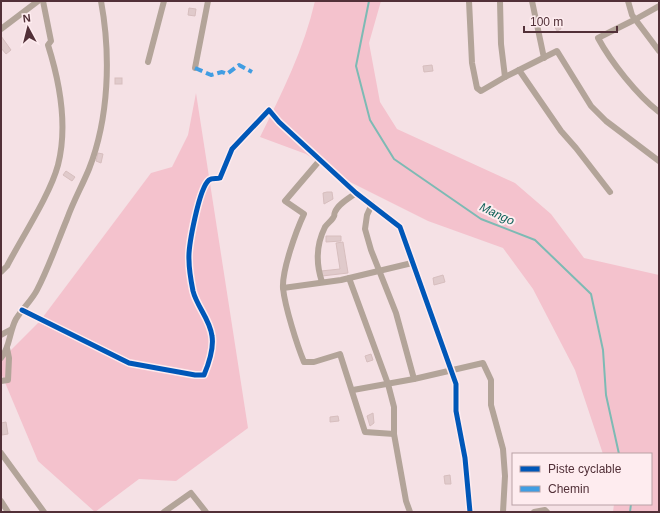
<svg xmlns="http://www.w3.org/2000/svg" width="660" height="513" font-family="Arial,sans-serif">
<rect width="100%" height="100%" fill="#f5e1e5"/>
<g fill="#f4c2cd">
<path d="M315 1H381L369 43 380 102 397 129 515 183 551 214 584 258 659 275V512H613L614 504H651V454H603L575 370 533 289 503 248 428 221 350 182 306 154 260 137C282 93 304 49 315 1Z"/>
<polygon points="196,93 248,428 176,481 139,479 95,512 38,461 1,373 1,360 40,321 151,173 172,167 188,135"/>
</g>
<g fill="none" stroke-linecap="round" stroke-linejoin="round">
<g stroke="#7dbab4" stroke-width="2">
<polyline points="369,1 356,66 370,120 394,159 481,219 535,240 591,294 603,350 606,395 619,454"/>
<polyline points="630,512 631,504"/>
</g>
</g>
<g fill="#e0cacb" stroke="#d7bebe">
<polygon points="189,8 196,9 195,16 188,15"/>
<polygon points="558,21 561,29 557,31 553,23"/>
<polygon points="1,36 11,50 6,54 1,48"/>
<polygon points="432,65 433,71 424,72 423,66"/>
<rect x="115" y="78" width="7" height="6"/>
<polygon points="98,153 103,154 101,163 96,161"/>
<polygon points="66,171 75,177 72,181 63,175"/>
<polygon points="327,192 332,192 333,199 324,204 323,193"/>
<polygon points="326,236 341,236 341,241 326,242"/>
<polygon points="343,242 348,273 322,276 321,271 340,269 336,243"/>
<polygon points="443,275 445,282 434,285 433,278"/>
<polygon points="371,354 373,360 367,362 365,356"/>
<polygon points="373,413 374,423 370,426 367,416"/>
<polygon points="338,416 339,421 330,422 330,417"/>
<polygon points="6,422 8,434 2,435 1,423"/>
<polygon points="450,475 451,484 445,484 444,476"/>
</g>
<g fill="none" stroke-linecap="round" stroke-linejoin="round">
<g stroke="#b3a499" stroke-width="6">
<polyline points="469,1 472,63 477,88 481,91 505,77"/>
<polyline points="500,1 501,44 505,77 519,70 561,131 576,148 610,192"/>
<polyline points="532,1 544,58"/>
<polyline points="628,1 632,15 659,51"/>
<path d="M659 6 636 19 598 38C611 62 637 95 659 112"/>
<polyline points="1,29 38,1"/>
<polyline points="148,62 164,1"/>
<polyline points="195,68 208,1"/>
<polyline points="519,70 557,51 591,106 606,121 659,161"/>
<path d="M320 160 285 201 304 214C296 231 282 270 283 288 285 307 297 345 304 362H314L340 354 365 432 394 434"/>
<polyline points="372,204 367,215 365,229 371,250 396,313 414,379"/>
<path d="M1 272 7 266C22 237 50 195 58 165 68 126 60 83 48 45L51 41 43 1"/>
<polyline points="349,278 388,384 394,407 394,434 406,501 410,512"/>
<path d="M322 282C316 264 316 245 325 227 327 224 331 221 333 218 336 214 333 217 335 212 338 204 349 198 356 193"/>
<polyline points="283,288 341,280 412,263"/>
<path d="M22 310 129 363 195 375H204C209 363 214 348 212 336 210 319 197 307 193 291 191 281 189 270 189 260 188 247 199 188 209 180 212 178 217 179 220 178L232 149 269 110 279 122 356 193 400 227 456 384V411L465 458 470 512"/>
<polyline points="1,335 10,330"/>
<path d="M1 358C10 348 9 332 16 319 22 309 32 300 37 290 49 267 57 243 67 219 73 202 82 186 89 169 109 118 111 55 101 1"/>
<polyline points="1,381 8,380 9,358 7,348"/>
<polyline points="353,390 414,379 483,363 491,380 491,405 503,449 505,476 503,512"/>
<polyline points="1,453 44,512"/>
<polyline points="1,501 8,512"/>
<polyline points="164,512 191,493 206,512"/>
<polyline points="534,512 545,510 547,512"/>
</g>
<polyline stroke="#419de2" stroke-width="4" stroke-dasharray="8 4" stroke-linecap="butt" points="195,68 211,75 222,72 227,74 239,65 252,72"/>
<defs>
<path id="cycleway" d="M22 310 129 363 195 375H204C209 363 214 348 212 336 210 319 197 307 193 291 191 281 189 270 189 260 188 247 199 188 209 180 212 178 217 179 220 178L232 149 269 110 279 122 356 193 400 227 456 384V411L465 458 470 512"/>
</defs>
<use href="#cycleway" stroke="#feecef" stroke-width="8"/>
<use href="#cycleway" stroke="#0057b8" stroke-width="5"/>
</g>
<g text-anchor="middle" stroke-width="4" stroke-linejoin="round" paint-order="stroke">
<g font-size="12" font-style="italic" fill="#0f6159" stroke="#feecef">
<text transform="translate(497 214) rotate(25)" y="4">Mango</text>
</g>
</g>
<rect width="660" height="513" fill="none" stroke="#523038" stroke-width="4"/>
<rect x="512" y="453" width="140" height="52" fill="#feecef" stroke="#b9a1a6"/>
<rect x="520" y="466" width="20" height="6" fill="#0057b8" stroke="#b9a1a6"/>
<text x="548" y="473" font-size="12" fill="#523038">Piste cyclable</text>
<rect x="520" y="486" width="20" height="6" fill="#419de2" stroke="#b9a1a6"/>
<text x="548" y="493" font-size="12" fill="#523038">Chemin</text>
<g transform="translate(28 28) rotate(353)" stroke="#feecef" stroke-width="3" paint-order="stroke">
<path d="M0-3L7 15L0 10L-7 15Z" fill="#523038"/>
<text y="-6" font-size="11" font-weight="bold" text-anchor="middle" fill="#523038">N</text>
</g>
<path d="M524 26v6h93v-6" fill="none" stroke="#523038" stroke-width="2"/>
<text x="530" y="26" font-size="12" fill="#523038" stroke="#feecef" stroke-width="3" paint-order="stroke">100 m</text>
</svg>
